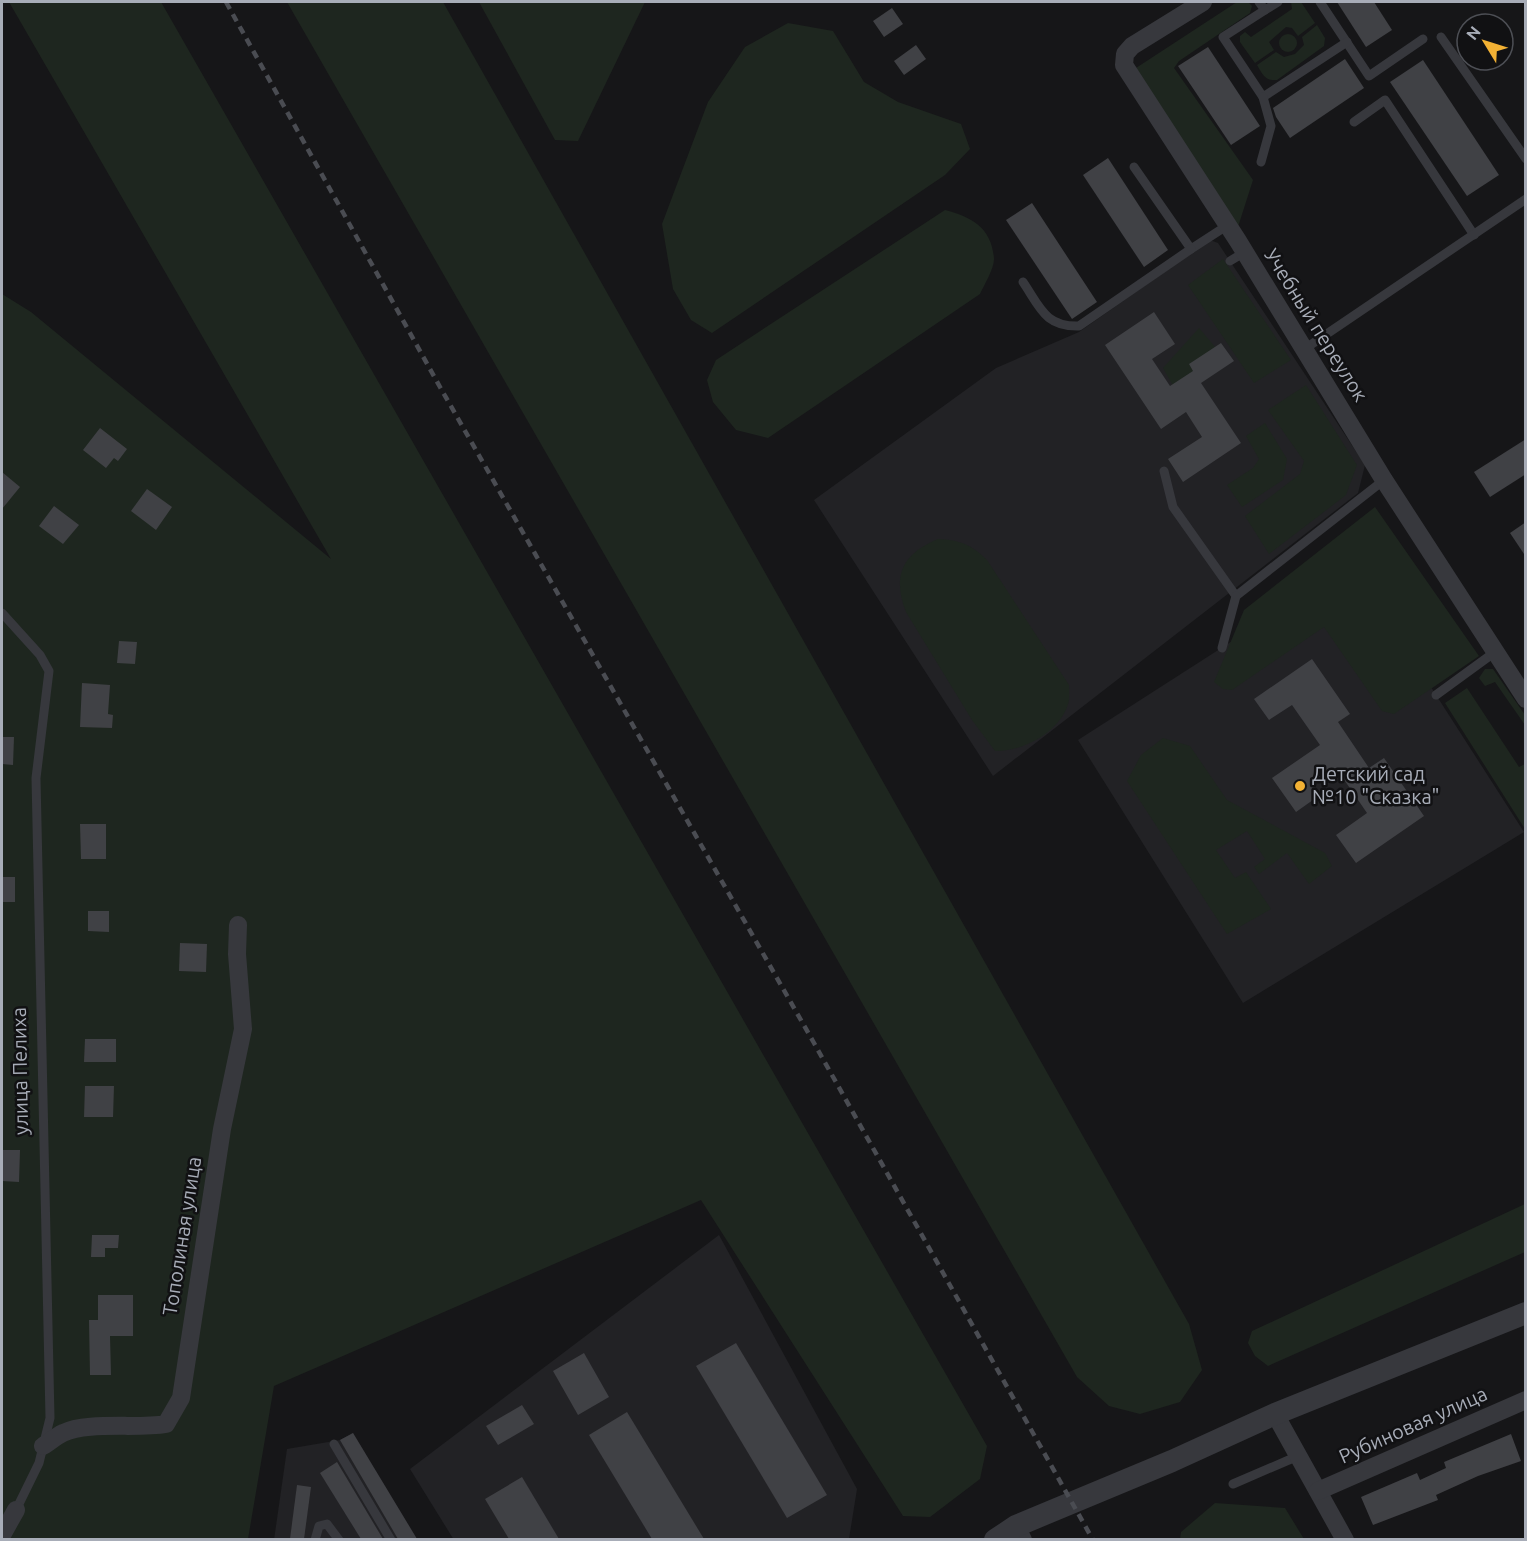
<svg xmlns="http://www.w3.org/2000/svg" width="1527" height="1541" font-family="Ubuntu,sans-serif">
<rect width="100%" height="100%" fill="#161618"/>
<g fill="#222225">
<polygon points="1210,240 1218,243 1365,465 1358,493 993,776 814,500 996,368 1079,332"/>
<polygon points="1352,564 1524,832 1243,1003 1078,740"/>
<polygon points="719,1235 857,1489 849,1539 454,1540 410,1469"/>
<polygon points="353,1433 417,1539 274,1540 287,1449 340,1440"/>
</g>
<g fill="#1e261f">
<polygon points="9,2 161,2 987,1446 980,1479 930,1517 903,1516 701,1200 274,1386 248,1539 2,1539 2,294 31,312 331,559"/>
<polygon points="287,2 443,2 1189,1324 1202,1370 1180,1402 1140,1414 1109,1406 1077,1377"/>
<polygon points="479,2 645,2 578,141 555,140"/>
<polygon points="1237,2 1248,2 1252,6 1250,13 1179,61 1174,68 1253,180 1237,230 1136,68"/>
<polygon points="1291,2 1301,2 1315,23 1298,36 1292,28 1286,27 1269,42 1274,50 1255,63 1240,42 1240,36 1245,32 1251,37 1292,9"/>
<polygon points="788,23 833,31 864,82 898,102 961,124 970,149 945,175 712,333 691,320 673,289 662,224 708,102 745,47"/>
<path d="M1317 25 1325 38 1324 46 1277 80C1265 81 1263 75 1257 65L1276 52 1284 57 1295 54 1304 45 1302 37Z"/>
<circle cx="1288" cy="43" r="9"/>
<path d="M945 210C972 217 992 228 994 259 994 269 984 285 980 294L768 438 736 430 713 402 707 380 716 360Z"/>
<polygon points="1223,259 1291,360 1254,383 1188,285"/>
<polygon points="1199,328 1222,355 1176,391 1163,368"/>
<polygon points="1306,385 1357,465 1346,495 1269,554 1245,516 1300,474 1304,461 1268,410"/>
<polygon points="1265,423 1287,459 1283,480 1242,507 1227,485 1253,468 1259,459 1246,436"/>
<polygon points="1375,507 1479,656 1394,714 1382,711 1324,627 1232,690 1223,689 1214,682 1244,610"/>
<path d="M938 539C960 540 972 545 987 560L1069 685C1069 691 1070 699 1068 704 1060 732 1022 752 995 751L972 720 906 612C892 576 902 554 938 539Z"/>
<polygon points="1485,669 1493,669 1525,715 1525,725 1495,682 1485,686 1479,678"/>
<polygon points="1467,688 1519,767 1525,764 1525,829 1445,703"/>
<polygon points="1163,738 1190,746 1227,800 1325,853 1332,866 1309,884 1287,853 1259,874 1254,867 1265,859 1247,831 1216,850 1235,878 1246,872 1271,909 1227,934 1127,781 1141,755"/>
<polygon points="1525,1204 1525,1252 1268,1366 1255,1356 1248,1343 1252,1331"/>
<polygon points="1215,1503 1285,1508 1304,1539 1180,1539 1181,1532"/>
</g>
<g fill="#404145">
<polygon points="1337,2 1374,2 1392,30 1366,47"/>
<polygon points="892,8 903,24 884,37 873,21"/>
<polygon points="916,45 926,59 904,75 894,61"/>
<polygon points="1208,47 1260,126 1231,145 1178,66"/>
<polygon points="1345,59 1364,88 1290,138 1276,117 1273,108"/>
<polygon points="1423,60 1499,175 1467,196 1390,82"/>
<polygon points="1108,158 1168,250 1144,267 1083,175"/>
<polygon points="1032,203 1097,302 1072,319 1006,220"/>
<polygon points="1154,312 1175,344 1152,359 1170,386 1193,371 1189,364 1221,343 1234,361 1201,383 1241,443 1183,482 1168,459 1202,437 1186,412 1161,429 1105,345"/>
<polygon points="100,428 127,449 118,461 114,458 106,468 83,450"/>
<polygon points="1526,439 1526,474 1490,497 1474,472"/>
<polygon points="2,472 20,487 2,509"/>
<polygon points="147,489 172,507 156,530 131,511"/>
<polygon points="54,506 79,525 63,544 39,526"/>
<polygon points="1526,522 1526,557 1510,533"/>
<polygon points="119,641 137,642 135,664 117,663"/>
<polygon points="1312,659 1350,714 1338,722 1369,768 1384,758 1424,816 1356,863 1336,835 1367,813 1336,768 1313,785 1320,795 1296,812 1272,778 1320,745 1292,705 1269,720 1254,699"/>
<polygon points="82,683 110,685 108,714 113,715 112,728 80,727"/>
<polygon points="2,737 14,737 13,765 2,764"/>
<polygon points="80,824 106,824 106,859 81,859"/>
<rect x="2" y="877" width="13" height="25"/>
<polygon points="88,911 109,911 109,932 88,931"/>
<polygon points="180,943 207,944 206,972 179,971"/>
<polygon points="85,1039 116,1039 116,1062 84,1062"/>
<polygon points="85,1086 114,1086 113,1117 84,1117"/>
<polygon points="2,1150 20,1150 19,1182 2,1181"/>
<polygon points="92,1235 119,1235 118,1248 105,1248 105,1257 91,1257"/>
<polygon points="98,1295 133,1295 133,1336 110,1336 111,1375 90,1375 89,1320 98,1320"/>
<polygon points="736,1343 827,1495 787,1518 696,1366"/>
<polygon points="584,1353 609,1397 578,1415 553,1371"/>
<polygon points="522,1405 534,1424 498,1445 486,1426"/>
<polygon points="627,1412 704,1539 652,1539 589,1435"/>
<polygon points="353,1433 417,1539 398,1539 340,1440"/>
<polygon points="1511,1434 1521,1461 1478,1476 1436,1495 1438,1500 1373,1525 1361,1497 1417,1473 1420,1480 1446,1468 1444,1462"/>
<polygon points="337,1462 383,1539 361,1539 320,1473"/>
<polygon points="522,1477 559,1539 509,1539 485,1499"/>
<polygon points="297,1485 311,1487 304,1539 290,1539"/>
</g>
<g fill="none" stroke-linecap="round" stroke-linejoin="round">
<g stroke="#37383d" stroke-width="9">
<polyline points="1259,2 1265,10 1278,2"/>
<polyline points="1320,2 1369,76 1423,39"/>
<polyline points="1265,10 1223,37 1263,97 1347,42"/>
<polyline points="1441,37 1526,159"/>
<polyline points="1354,122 1385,100 1474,235"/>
<polyline points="1261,162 1271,126 1263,97"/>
<polyline points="1134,167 1191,249 1228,225"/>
<polyline points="1230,261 1245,252"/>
<path d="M1023 282C1040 307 1045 327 1079 326L1191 249"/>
<polyline points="1306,348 1526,199"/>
<polyline points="1164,471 1173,507 1236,596 1384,480"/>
<polyline points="2,613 40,655 49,671 36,778 50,1418 39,1463 16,1510"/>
<polyline points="1222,648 1236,596"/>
<polyline points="1436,695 1495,652"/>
<polyline points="334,1444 391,1540"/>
<polyline points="1233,1484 1298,1456"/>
<polyline points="315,1540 319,1526 327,1524 339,1540"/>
</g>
<g stroke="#37383d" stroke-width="18">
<polyline points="1203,2 1132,46 1125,54 1124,65 1238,241 1384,480 1526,699"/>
<polyline points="1275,1414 1345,1540"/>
<path d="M43 1446C50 1442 56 1436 63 1433 87 1421 137 1429 166 1424L181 1398 222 1129 243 1029 237 954 238 925"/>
<polyline points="1318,1491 1526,1400"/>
<polyline points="1016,1526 1023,1540"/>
<polyline points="2,1535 16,1510"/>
</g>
<polyline stroke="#37383d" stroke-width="22" points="995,1540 1016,1526 1172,1461 1275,1414 1526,1313"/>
<polyline stroke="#4a4c52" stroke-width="4.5" stroke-dasharray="8 6" stroke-linecap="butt" points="226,2 440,387 814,1043 1093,1540"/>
</g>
<circle fill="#f2b134" stroke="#111113" stroke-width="2" cx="1300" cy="786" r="6"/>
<g text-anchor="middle" stroke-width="5" stroke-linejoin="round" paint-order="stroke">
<g font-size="20" fill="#a8adb8" stroke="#111113">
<text transform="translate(1316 325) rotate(58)" y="7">Учебный переулок</text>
<text transform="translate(20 1071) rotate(-91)" y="7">улица Пелиха</text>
<text transform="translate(182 1236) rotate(-81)" y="7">Тополиная улица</text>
<text transform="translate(1413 1425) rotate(-24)" y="7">Рубиновая улица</text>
</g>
<g font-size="20" fill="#a8adb8" stroke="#111113" text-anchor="start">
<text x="1312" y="781">Детский сад<tspan x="1312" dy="23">№10 "Сказка"</tspan></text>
</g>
</g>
<rect width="1527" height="1541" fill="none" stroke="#a8adb8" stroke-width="6"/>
<g transform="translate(1485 42) rotate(308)"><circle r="28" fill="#111113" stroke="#4d4f55" stroke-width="1.5"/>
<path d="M0-4.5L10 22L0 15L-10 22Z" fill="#f2b134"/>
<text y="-9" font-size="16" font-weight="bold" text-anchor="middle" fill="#a8adb8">N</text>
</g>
</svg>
